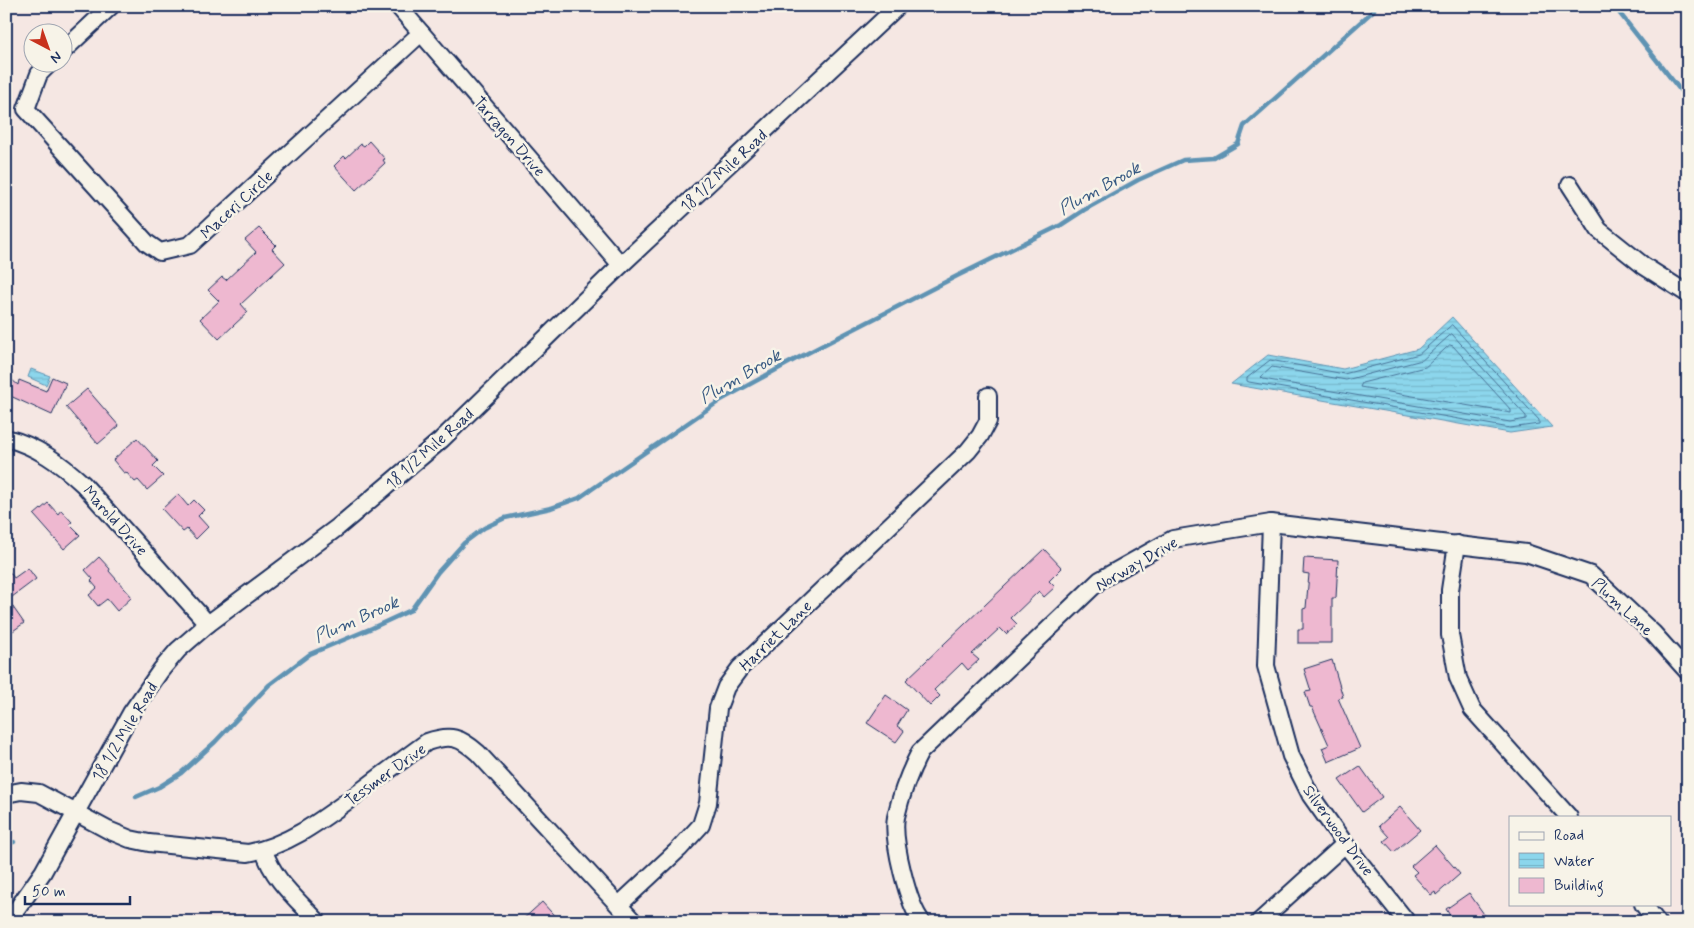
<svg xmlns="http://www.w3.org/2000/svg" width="1694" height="928" font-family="Mynerve,sans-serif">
<defs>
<pattern id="water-rules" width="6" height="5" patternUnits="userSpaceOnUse" patternTransform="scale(1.25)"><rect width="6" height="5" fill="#8cd6ec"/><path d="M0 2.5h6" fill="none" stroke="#78b8cd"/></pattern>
</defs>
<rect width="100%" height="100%" fill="#f5e7e3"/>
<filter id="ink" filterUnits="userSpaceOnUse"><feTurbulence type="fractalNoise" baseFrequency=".02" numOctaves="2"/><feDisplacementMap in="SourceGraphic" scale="10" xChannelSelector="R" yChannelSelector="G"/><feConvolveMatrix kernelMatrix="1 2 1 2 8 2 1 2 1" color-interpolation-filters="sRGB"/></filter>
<g filter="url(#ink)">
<g fill="url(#water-rules)" stroke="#5f93b3">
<polygon points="1452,317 1552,427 1510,433 1231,384 1268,355 1343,369 1418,349"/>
<polygon points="31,369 50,376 46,385 28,377"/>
</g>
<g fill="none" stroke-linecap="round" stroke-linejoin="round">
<g stroke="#487297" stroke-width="1">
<polygon points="1452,325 1539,420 1539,424 1510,428 1249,382 1247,381 1247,378 1270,360 1344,374 1419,354"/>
<polygon points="1452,334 1526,416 1526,419 1510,422 1263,379 1261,377 1272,367 1346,380 1422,360"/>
<polygon points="1450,345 1453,346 1511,410 1511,413 1360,387 1362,383 1425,367"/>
</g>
<g stroke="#5f93b3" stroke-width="4.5">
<polyline points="1614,6 1688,100"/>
<polyline points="136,797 159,787 181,773 215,742 269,685 310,654 372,628 411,610 438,572 464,543 484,528 505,518 551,508 579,498 721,400 796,359 957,276 1061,225 1084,210 1138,180 1183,160 1214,158 1238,144 1244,126 1374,10 1374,6"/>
<polyline points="6,845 14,842"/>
</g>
</g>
<g fill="#eeb8d0" stroke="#1b2f5e">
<polygon points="369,141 385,159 383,160 385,163 356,190 334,166 344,156 346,158 361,144 364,146"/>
<polygon points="259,228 276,245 272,249 285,263 241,304 248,312 219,339 200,319 219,301 208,290 222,277 226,280 256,252 245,240"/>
<polygon points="6,375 18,385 19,380 46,391 52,377 66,383 52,415 6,394"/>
<polygon points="87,389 119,426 98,444 66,407"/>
<polygon points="137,438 158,461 153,466 163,476 147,490 138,480 135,482 126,472 124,473 113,460"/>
<polygon points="178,494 188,506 194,500 204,510 198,516 208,527 196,539 187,529 183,532 162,509"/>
<polygon points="48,503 58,514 61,510 72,522 69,524 80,535 64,549 34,515"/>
<polygon points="1044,549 1062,568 1049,581 1055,587 1044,597 1039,591 1011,618 1017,624 1006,634 1000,628 972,654 979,660 968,670 962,663 934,690 940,696 930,706 906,680"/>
<polygon points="99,557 110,569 109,571 132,597 117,611 107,599 98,606 89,595 97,588 91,581 93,579 85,570"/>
<polygon points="1304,558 1338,560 1336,598 1332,598 1332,643 1298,643 1298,629 1303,629 1303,609 1306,608 1309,574 1303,573"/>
<polygon points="6,567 14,578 28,568 36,579 8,600 24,623 6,636"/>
<polygon points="1332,660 1343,697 1338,698 1360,748 1328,762 1322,748 1329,745 1312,707 1310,707 1305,692 1311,691 1304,669"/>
<polygon points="886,695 907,710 897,726 904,731 896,742 867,723"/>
<polygon points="1360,766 1382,797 1362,812 1339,780"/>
<polygon points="1400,807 1420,830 1394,852 1384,841 1389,837 1379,826"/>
<polygon points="1435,845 1460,874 1436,895 1435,892 1431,895 1413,875 1417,872 1411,866"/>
<polygon points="1469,893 1486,917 1479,922 1454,922 1446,909"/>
<polygon points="542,902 560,922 520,922"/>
</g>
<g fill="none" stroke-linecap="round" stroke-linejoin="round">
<defs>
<g id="minor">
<polyline points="398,6 621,265"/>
<polyline points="62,52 111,6"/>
<polyline points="51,62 39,74 26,109 147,243 160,252 190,245 421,33"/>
<polyline points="1570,185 1599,230 1644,266 1688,294"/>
<path d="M6 438C37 446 60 463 83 484L208 624"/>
<polyline points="1271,523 1266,666 1291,756 1311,796 1345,844 1407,922"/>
<polyline points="1457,544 1450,590 1450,635 1458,678 1472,709 1569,817"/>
<path d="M6 794 21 791 39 793 108 830 130 839 149 843 248 853C289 845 320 821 353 797 377 779 402 760 427 742 451 734 460 737 478 753L634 922"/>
<path d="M264 850C272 879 298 900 318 922"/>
<polyline points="1643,904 1657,922"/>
<polyline points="619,905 679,849 701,825 708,803 718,708 726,687 740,668 968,451 980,436 988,421 988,396"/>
<polyline points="6,921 17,909 43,872 131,713 161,670 178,650 208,624 338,527 441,440 621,265 898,6"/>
<path d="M922 922C908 905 892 840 896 817 901 794 909 773 920 752L1100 580 1173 539 1271 523 1526 553 1591 575 1653 633 1688 672"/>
<polyline points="1259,922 1345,844"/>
</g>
</defs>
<use href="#minor" stroke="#1b2f5e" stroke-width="20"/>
<use href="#minor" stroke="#f7f3e8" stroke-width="16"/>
</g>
</g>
<g text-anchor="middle" stroke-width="5" stroke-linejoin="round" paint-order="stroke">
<g font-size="16" fill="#1b2f5e" stroke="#f7f3e8">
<text transform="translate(510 136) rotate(49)" y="6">Tarragon Drive</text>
<text transform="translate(723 170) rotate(-43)" y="6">18 1/2 Mile Road</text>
<text transform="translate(236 204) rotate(-43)" y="6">Maceri Circle</text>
<text transform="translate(429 448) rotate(-42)" y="6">18 1/2 Mile Road</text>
<text transform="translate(116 520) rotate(48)" y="6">Marold Drive</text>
<text transform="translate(1136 563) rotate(-30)" y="6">Norway Drive</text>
<text transform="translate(1623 606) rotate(43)" y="6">Plum Lane</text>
<text transform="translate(775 635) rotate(-44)" y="6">Harriet Lane</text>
<text transform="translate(124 731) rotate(-59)" y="6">18 1/2 Mile Road</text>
<text transform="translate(385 774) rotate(-36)" y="6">Tessmer Drive</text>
<text transform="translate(1339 830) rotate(54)" y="6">Silverwood Drive</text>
</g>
<g font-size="18" font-style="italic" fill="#375982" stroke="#f7f3e8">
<text transform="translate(1099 188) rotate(-29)" y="6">Plum Brook</text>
<text transform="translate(740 376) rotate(-30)" y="6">Plum Brook</text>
<text transform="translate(356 619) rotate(-24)" y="6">Plum Brook</text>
</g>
</g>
<rect width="1694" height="928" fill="none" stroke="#f7f3e8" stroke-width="25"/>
<rect x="12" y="12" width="1669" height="903" fill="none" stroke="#1b2f5e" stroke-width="2" filter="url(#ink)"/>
<rect x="1509" y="816" width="162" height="90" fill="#f7f3e8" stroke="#9fa5b1"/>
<rect x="1519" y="832" width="25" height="8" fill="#f7f3e8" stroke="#9fa5b1"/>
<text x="1554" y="840" font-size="15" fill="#1b2f5e">Road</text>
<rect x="1519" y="853" width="25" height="15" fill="url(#water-rules)" stroke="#9fa5b1"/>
<text x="1554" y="866" font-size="15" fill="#1b2f5e">Water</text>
<rect x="1519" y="878" width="25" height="15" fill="#eeb8d0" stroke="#9fa5b1"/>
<text x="1554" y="890" font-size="15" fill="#1b2f5e">Building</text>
<g transform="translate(48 48) rotate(139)"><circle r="24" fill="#f7f3e8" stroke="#9fa5b1"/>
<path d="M0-4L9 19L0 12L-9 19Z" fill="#c8321e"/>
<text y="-8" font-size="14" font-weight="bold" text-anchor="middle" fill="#1b2f5e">N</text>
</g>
<path d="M25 896v8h105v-8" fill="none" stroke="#1b2f5e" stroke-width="2.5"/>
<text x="32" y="896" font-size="15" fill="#1b2f5e" stroke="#f7f3e8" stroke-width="4" paint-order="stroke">50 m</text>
</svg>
